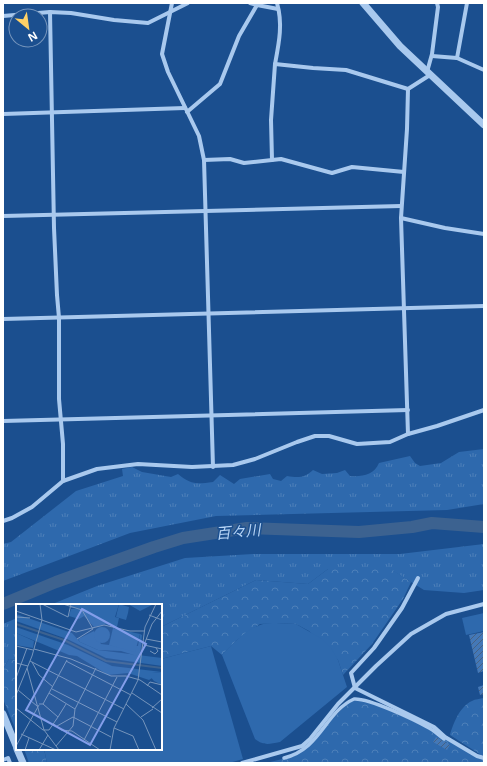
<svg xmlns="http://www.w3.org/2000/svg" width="487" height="766" font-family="'Open Sans','Noto Sans JP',sans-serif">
<defs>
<pattern id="grass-tufts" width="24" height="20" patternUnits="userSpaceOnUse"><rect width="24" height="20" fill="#2e69ad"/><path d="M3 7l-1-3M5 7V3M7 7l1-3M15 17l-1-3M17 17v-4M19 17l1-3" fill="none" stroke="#4d80b9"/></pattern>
<pattern id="forest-crowns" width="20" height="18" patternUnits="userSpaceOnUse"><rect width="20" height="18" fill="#2e69ad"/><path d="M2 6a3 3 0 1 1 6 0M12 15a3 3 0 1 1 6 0" fill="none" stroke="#4d80b9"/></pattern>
<pattern id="building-hatch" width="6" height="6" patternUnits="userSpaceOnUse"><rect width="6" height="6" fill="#4478b7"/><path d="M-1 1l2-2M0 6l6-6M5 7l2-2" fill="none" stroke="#486282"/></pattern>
</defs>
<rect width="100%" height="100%" fill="#1b4f8f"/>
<g fill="url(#grass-tufts)">
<path d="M484 449V504L447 510 216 516 130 533 3 581V544L11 542 76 491 123 476 122 469 132 467 142 472 171 477 178 474C191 485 197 484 213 482L220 475 234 484 240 479 270 474 273 479 281 481 287 476C298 478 305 478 313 470L322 474 337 473 345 470 350 476C362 477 374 475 379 463L410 456 415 463 420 466 441 463 459 452Z"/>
<polygon points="484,544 484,590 464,593 424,590 390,569 328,569 308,584 256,580 161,627 161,605 50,605 97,586 185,558 253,554 400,554"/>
<polygon points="17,618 17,660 9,659 3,669 3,624"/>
</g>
<g fill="url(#forest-crowns)">
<polygon points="328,569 391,569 411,582 403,599 372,644 343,675 338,660 309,631 296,624 276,623 260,624 237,640 222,655 211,646 161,659 161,627 256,580 308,584"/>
<polygon points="9,659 17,660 17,733 3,699 3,669"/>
<path d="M484 698V755H481L450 735C453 724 460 706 472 701 475 699 480 699 484 698Z"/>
<polygon points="351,700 368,701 422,725 484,759 484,763 266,763 295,756"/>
<polygon points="24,749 44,749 47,763 29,763"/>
</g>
<g fill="#2e69ad">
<polygon points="484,613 484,631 466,635 462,618"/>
<path d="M276 623 296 624 322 639 331 648 338 660 347 687 280 742C269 744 264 746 255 739L222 655C233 644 245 630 260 625 265 623 271 623 276 623Z"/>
<polygon points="211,646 243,759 229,763 47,763 44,749 161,749 161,659"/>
</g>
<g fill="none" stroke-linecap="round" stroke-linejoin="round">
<polyline stroke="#3c6290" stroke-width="12" points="3,604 56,582 154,547 183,538 247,528 359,532 412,527 432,523 484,527"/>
</g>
<g fill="url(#building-hatch)">
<polygon points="484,632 484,671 478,673 469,635"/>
<polygon points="484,685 484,694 480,695 478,687"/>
<polygon points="436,737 450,745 447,750 433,742"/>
</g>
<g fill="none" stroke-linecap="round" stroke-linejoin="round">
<path stroke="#a9c9ee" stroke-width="3.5" d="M284 758C321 749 325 712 354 699 369 698 415 720 429 728 435 731 439 736 444 739"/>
<g stroke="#a9c9ee" stroke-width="4">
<polyline points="172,3 162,54 168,72 199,136 204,160 213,467"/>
<polyline points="250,3 257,5 278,9"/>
<path d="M277 3C283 24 279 43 275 64L313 68 346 70 408 89 430 75"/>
<polyline points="50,12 54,228 57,295 59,318 59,399 63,444 63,481"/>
<polyline points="3,16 50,12 71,13 114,20 148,23 188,3"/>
<polyline points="432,56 457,58 484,70"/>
<polyline points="457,58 467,3"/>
<polyline points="427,72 432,54 438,7 437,3"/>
<polyline points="408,89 407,129 401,218 408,434"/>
<polyline points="187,112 220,84 239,36 257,5"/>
<polyline points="3,114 185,108"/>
<polyline points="204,160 230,159 244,163 281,159 332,173 352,167 404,172"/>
<polyline points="272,160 271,120 275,64"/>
<polyline points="3,216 401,206"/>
<polyline points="401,218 445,228 484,234"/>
<polyline points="3,319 484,306"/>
<polyline points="3,421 408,410"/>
<polyline points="3,521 12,518 32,507 63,481 97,469 138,464 192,467 233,465 255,459 297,442 315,436 329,436 357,444 390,442 408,434 437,426 484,410"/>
<polyline points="418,578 402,608 374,648 351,673 355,688 434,727 445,737 477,756 484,758"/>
<polyline points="3,760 8,758 10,763"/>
<polyline points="242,763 302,746 310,739 338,704 376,666 411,634 446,614 484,604"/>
</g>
<g stroke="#a9c9ee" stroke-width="7">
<polyline points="363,3 400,46 484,125"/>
<polyline points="3,714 17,748"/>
<polyline points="17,749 23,763"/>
</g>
</g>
<g text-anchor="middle" stroke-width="3" stroke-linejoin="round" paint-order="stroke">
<g font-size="15" font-style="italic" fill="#b5d3f5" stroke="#1b4f8f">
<text transform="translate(238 532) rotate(-5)" y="5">百々川</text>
</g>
</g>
<g transform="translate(16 604)">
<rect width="146" height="146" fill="#1b4f8f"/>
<path d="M0 10 56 29 64 38 82 46 146 54V62L90 54 51 35 0 17ZM0 23 52 41 96 62 146 68V69L136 68V74L133 76 112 69 92 71 61 52 53 51 0 29Z" fill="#2e69ad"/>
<path d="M55 0H103L99 13 103 14 101 23 90 20 78 23 68 12 63 15 53 12 55 5H63L55 4ZM112 0H138L124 7ZM78 27 85 40 93 41 122 42 124 30 126 31 124 53 105 47 82 46 64 38 62 35ZM0 29 18 37 17 44 0 41ZM136 68 146 69V81L138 77 133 71Z" fill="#2e69ad"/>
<path d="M103 0 113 3 112 9 102 6 112 9 110 16 100 13ZM78 31a8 8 0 1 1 16 0a8 8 0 1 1-16 0ZM97 24 124 30 119 48 93 41Z" fill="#2e69ad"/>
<path fill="none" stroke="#3c6290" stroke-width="2" d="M0 20 48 36 90 57 146 64"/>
<path fill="none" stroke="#7695bc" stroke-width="1" d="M26 0 52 13 55 0M47 0 66 6 77 25M0 7 60 28 88 21 114 27H128M146 7 136 20 128 41 146 45M133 11 146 16M1 13 14 14M61 35 77 25M130 35 146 38M0 42 17 46M18 45 55 55 95 72H110L124 76 146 91M134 47 139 50 142 47 140 44M14 57 108 105M50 57 115 91M16 58 23 71 37 83M0 59 12 62M11 64 28 126 43 146M0 74 11 44M131 82 134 78 146 81M36 85 101 118M2 86 21 102M33 89 59 105M116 89 146 109M0 91 16 52 26 16 24 0M27 100 51 56M110 100 127 116 140 146M0 104 27 126H33L42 113 27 100H23M136 104 146 95M42 113 50 100M57 113 95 133M125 113 137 105M38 120 45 126 56 127 84 146M41 122 57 113M98 124 117 132 123 146M5 130 40 146M68 136 101 73M0 142 23 101M40 142 57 122 59 105 80 64M9 146 13 134M23 146 32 131M94 146 98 124 122 76 129 23 140 0M94 146H120"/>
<path fill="#839eea" fill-opacity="0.15" stroke="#839eea" stroke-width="2" d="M66 5 130 40 74 141 10 106Z"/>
<rect width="146" height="146" fill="none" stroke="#fff" stroke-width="2"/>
</g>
<rect width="487" height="766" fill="none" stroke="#ffffff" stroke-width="8"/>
<g transform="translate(28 28) rotate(151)"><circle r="19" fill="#1b4f8f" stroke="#7695bc"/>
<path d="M0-3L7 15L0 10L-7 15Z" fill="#ffd166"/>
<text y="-6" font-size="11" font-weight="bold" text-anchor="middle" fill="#ffffff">N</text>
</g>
</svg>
